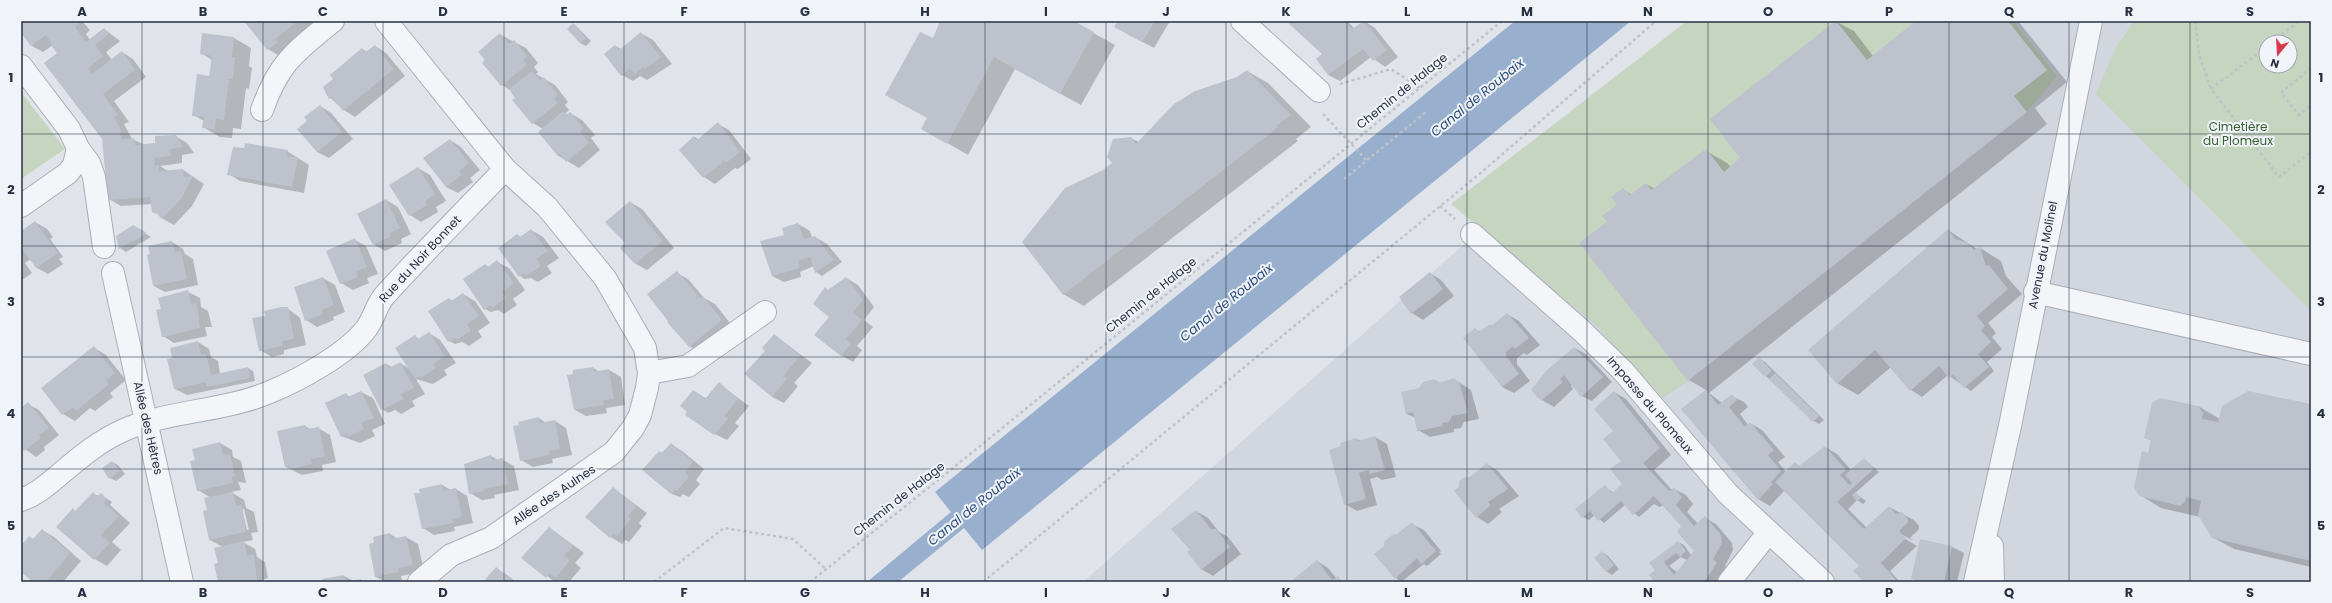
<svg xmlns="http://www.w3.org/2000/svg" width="2332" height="603" font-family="Poppins,sans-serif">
<rect width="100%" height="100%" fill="#e0e4ea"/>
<path fill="#d2d6df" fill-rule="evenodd" d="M1716 21H2311V582H1083ZM2266 42H2290V66H2266Z"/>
<g fill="#c5d5c0" fill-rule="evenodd">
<polygon points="1687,21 2013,21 2057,76 2027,112 1688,381 1660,400 1597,326 1451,204"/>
<path d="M2134 21H2311V311L2096 94 2115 49ZM2266 42H2290V66H2266Z"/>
<polygon points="21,92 65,149 21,179"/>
</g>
<polygon fill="#98b0cd" points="1515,21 1631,21 982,550 964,528 898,582 867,582 951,512 935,492"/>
<g fill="#0003" fill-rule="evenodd">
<polygon points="21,21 82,21 90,30 86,34 90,40 104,29 120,41 106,52 112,60 122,52 133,59 146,77 114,101 129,122 124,124 132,139 145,145 156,144 175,136 187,143 194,153 182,155 182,163 160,166 168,171 183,170 204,184 192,206 174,225 163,219 152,204 121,206 109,199 103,139 53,45 43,52 32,46 21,31"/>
<polygon points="247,21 327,21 284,59 268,49"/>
<polygon points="941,21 1072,21 1115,45 1081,105 1015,69 968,155 923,129 928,118 934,39"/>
<polygon points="1119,21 1170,21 1154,48 1127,34"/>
<polygon points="1288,21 1347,21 1355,29 1364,21 1375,28 1398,57 1385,67 1371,57 1340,81 1328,75 1323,54"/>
<polygon points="1917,21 2018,21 2067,82 2035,108 2047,124 1709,393 1722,403 1732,396 1744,402 1748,407 1740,414 1748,425 1750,423 1762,430 1785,457 1778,462 1786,472 1795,463 1800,466 1825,447 1837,454 1851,470 1864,459 1879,472 1855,493 1866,501 1863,504 1857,500 1848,509 1867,528 1889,507 1914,520 1919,526 1919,529 1910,538 1914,541 1903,535 1902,537 1917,546 1890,571 1900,582 1865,582 1860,566 1785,490 1770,506 1758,499 1682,409 1706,390 1689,380 1608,222 1619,205 1623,189 1632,195 1646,184 1655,189 1706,151 1727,163 1731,167 1742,158 1711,120 1837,22 1854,31 1873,56"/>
<polygon points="574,24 591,41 586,46 580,43"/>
<polygon points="203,34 234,38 251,48 249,66 252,68 249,89 246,88 241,129 233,128 232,138 220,137 203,127 204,121 193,115 210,77 212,60 201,53"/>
<polygon points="642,34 653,40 672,64 647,80 640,76 633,81 622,75 616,46 622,50"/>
<polygon points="501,35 526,48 538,63 534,67 538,72 536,74 555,85 568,102 565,105 569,110 565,114 568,115 570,113 582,120 595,135 591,138 600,150 579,168 557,155 543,129 533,123 511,91 502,85 483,63"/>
<polygon points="375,46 386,53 405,76 355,117 344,110 326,94 362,49 367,52"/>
<polygon points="1247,71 1268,83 1311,127 1296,139 1298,141 1084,306 1063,294 1104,170 1113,163 1131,138 1139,142"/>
<polygon points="320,106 331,113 353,139 329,158 317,152 308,121"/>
<polygon points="718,124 729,130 751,159 738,169 735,168 715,184 704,177 680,150 695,137 699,140"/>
<polygon points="450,140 461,147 480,170 470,178 473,182 458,193 446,187"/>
<polygon points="287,151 309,165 304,193 240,181 229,174"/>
<polygon points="418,168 430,175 446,201 436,207 438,212 421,222 410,215"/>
<polygon points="386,200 398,207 411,234 401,239 402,243 385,251 373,244"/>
<polygon points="630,202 642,209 674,248 647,270 636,264 627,243"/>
<polygon points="35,222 47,229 53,237 50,239 63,257 59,259 63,264 48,274 37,268 31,259 25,263 32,273 21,281 21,232"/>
<polygon points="798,224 810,231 812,238 815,237 827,244 842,262 822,276 816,272 814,266 800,272 801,277 784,282 772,276 785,235"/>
<polygon points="133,226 151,237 126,252 120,248 117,236"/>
<polygon points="531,230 543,237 559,258 547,266 552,273 538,282 531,278 525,279 520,276 518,235 521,237"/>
<polygon points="1948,230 1977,249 1980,248 2001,261 2006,276 2022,294 1988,323 1996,333 1992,337 2002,349 1987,362 1994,371 1971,391 1948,375 1922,397 1911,390 1891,367 1858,395 1837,383"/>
<polygon points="355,240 366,246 378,274 367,278 369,283 353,290 341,283"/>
<polygon points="172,242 183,249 185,254 193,259 198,285 165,292 154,286"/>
<polygon points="497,262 509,268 525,290 513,299 517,305 504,314 498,310 491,312 485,309 485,265 489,267"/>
<polygon points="677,273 688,279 704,298 715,304 733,327 701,353 689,346 669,321"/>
<polygon points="1430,273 1441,280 1454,296 1423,320 1412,313"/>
<polygon points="323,278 335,285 345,312 333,317 334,320 317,327 306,320"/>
<polygon points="846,278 858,285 874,307 864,320 873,327 857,346 862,350 853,362 841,355 831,317 829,290"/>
<polygon points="188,292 200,298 201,307 208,311 212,327 205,327 207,336 174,343 163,336 162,310"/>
<polygon points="463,294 475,301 490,323 478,331 482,337 469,346 462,342 455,344 449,341 449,299 453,301"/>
<polygon points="287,308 300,318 306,345 284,350 284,354 272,357 260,350 266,317"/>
<polygon points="1507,314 1519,321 1540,345 1527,355 1524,353 1517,358 1517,364 1530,381 1514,393 1502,387 1475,329 1481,332 1490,325 1493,326"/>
<polygon points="429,333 440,340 456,363 444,370 447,375 433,384 416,379 425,394 412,401 415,406 401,414 395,410 388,413 382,409 386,364 392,367 400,363 410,369 415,337 419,339"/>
<polygon points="774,335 812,363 794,383 798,386 784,403 772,397 767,350"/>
<polygon points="198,342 209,349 211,357 218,361 220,374 248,368 253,371 255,381 187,395 175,389 172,359"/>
<polygon points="94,348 105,354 126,380 110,393 113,397 95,411 90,408 75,421 63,414 43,388"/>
<polygon points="1575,348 1586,354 1612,382 1592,401 1582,396 1573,384 1571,386 1573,389 1554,407 1542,400 1533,390"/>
<polygon points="1759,359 1765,362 1824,420 1819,424 1814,421 1766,376"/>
<polygon points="593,368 600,372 609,370 621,377 625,405 606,408 607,413 586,416 575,410"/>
<polygon points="1454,379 1471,390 1479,419 1464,422 1461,428 1454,429 1454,432 1430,437 1418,430 1416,418 1407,414 1402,393 1419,389 1434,380 1440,383"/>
<polygon points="719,384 749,406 735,423 739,426 727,440 715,434 694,391 707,399"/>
<polygon points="361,392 373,398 385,424 372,430 375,436 360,443 341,436 346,394 350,397"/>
<path d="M1614 392 1626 399 1671 455 1654 470 1672 490 1674 489 1686 495 1693 504 1687 512 1698 524 1705 518 1716 524 1732 543 1733 550 1725 566 1728 570 1721 582H1656L1657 570 1678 542 1684 545 1691 555 1695 551 1682 526 1663 505 1660 507 1654 504 1639 517 1625 505 1604 523 1595 515 1589 520 1583 517 1605 487 1614 493 1623 484 1622 461 1614 431ZM1681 557 1687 560 1678 573 1669 566Z"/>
<polygon points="28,404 39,410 59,435 44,447 45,450 36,457 21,446 21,409"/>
<polygon points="2311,405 2311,567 2234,549 2212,537 2200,517 2161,508 2140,495 2152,441 2145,438 2198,406 2220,419"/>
<polygon points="539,418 546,423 555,421 566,428 572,455 552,459 553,463 533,467 521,460"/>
<polygon points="305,426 311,430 318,428 330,435 336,462 322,465 323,471 302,475 286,467"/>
<polygon points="1375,437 1387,444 1396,477 1382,480 1377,477 1370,479 1377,505 1357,511 1345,504 1342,447 1357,439 1361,441"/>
<path d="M220 443 232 450 233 457 241 461 246 483 238 482 241 490 231 492 244 500 246 508 254 512 258 532 251 533 253 540 243 542 255 549 257 557 265 562 268 578 262 580V582H219L215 564H219L223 547 210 540 208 511 211 498 198 490 196 460ZM242 509H244L249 530H247Z"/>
<polygon points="671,444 682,451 704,469 696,480 700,484 689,497 683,494 680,497 672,494 644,470"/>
<polygon points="491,456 498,460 503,460 514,466 519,490 494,495 495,498 482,500 470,493"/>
<polygon points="112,462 118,465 125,474 116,481 110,478"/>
<polygon points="1487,464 1498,471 1519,496 1499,509 1502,512 1488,524 1477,517 1470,478"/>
<polygon points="442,485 451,490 456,489 467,496 473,523 454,527 455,531 434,535 423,528 421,493"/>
<polygon points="613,488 647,513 639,523 642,526 629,542 625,540 622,544 611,537"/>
<polygon points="93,494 106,498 112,502 110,505 130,523 112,542 121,550 107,566 95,559 73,510 76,512"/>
<polygon points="1196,511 1208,518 1219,532 1228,537 1241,554 1213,576 1201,569 1191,550 1172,529"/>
<polygon points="1412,524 1424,530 1441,551 1439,552 1441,554 1427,566 1424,564 1401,582 1396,578 1376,555"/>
<polygon points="550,528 584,553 575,563 581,568 569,582 561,580 555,582 523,558"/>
<polygon points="42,530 54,537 81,561 63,582 34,582 21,571 21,548 33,540"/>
<polygon points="390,534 398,539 406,537 418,544 424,571 401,576 402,580 394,582 386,582 376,577 370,545"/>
<polygon points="1921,540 1952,547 1964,553 1957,582 1919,582 1912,578"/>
<polygon points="1602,552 1608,556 1619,569 1612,575 1606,571"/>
<polygon points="1317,561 1328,568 1337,579 1346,582 1292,582"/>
<polygon points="496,569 507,575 516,582 485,582"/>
<polygon points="344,576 354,581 361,580 365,582 324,582 324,580"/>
</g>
<g fill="#bdc2cd">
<polygon points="21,21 78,21 79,23 75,27 86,42 104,28 109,34 95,45 103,56 88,68 92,74 122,51 135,70 103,94 118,115 114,117 120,128 121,139 134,138 135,145 155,143 155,136 176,135 183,147 170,149 171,156 154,158 155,165 159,165 159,171 183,169 184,177 193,176 181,199 162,219 157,214 152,212 150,197 108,200 102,139 44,63 57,53 51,45 52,44 46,35 31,46 21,33"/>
<polygon points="244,21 298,21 275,39 278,42 267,50"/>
<polygon points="940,21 1074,21 1094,32 1060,94 994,57 947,144 921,129 927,118 885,95 920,32 933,38"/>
<polygon points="1118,21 1155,21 1142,42 1114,27"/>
<polygon points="1286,21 1344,21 1352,29 1364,21 1387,50 1373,61 1363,49 1328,75 1316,59 1322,54"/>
<polygon points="1836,21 1867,60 1916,21 2008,21 2047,70 2014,96 2027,112 1688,381 1579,243 1607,222 1602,216 1617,205 1611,197 1623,188 1630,195 1646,183 1651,190 1706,149 1724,172 1740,158 1710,119"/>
<polygon points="573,23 586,38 580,43 567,29"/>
<polygon points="641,32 661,57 645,69 643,67 636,73 636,76 630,68 621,76 604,54 615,45 619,50"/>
<polygon points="202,33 234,37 232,57 235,57 233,79 229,79 224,120 216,119 215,129 202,128 204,117 192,116 197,74 209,76 212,56 200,54"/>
<polygon points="500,33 509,44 514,40 527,56 523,60 527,65 501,86 482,63 485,60 478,52"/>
<polygon points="375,45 394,69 343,111 332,97 329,99 323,87 333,79 330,75 362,48 366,52"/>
<polygon points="1247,70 1291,115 1276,126 1277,128 1063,295 1022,242 1065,188 1103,170 1112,163 1107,157 1113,139 1131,137 1136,144 1174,104 1195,91 1237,77"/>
<polygon points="532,71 540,80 544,77 558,95 554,98 558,103 532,124 512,100 515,98 509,89"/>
<polygon points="320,105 342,132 317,152 297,129 307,121 304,117"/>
<polygon points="563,111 566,115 570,112 584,128 580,131 589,143 566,162 559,153 557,155 538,132"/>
<polygon points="718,122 740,152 726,163 724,161 703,178 679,150 694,136 697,140"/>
<polygon points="450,139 469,163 459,171 462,175 446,187 423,158"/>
<polygon points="245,143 288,150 287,156 298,158 292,187 227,175 233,147 244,148"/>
<polygon points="418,167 435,194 425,201 427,205 409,216 389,185"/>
<polygon points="386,199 400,228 390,233 391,236 373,245 357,214"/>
<polygon points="630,201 663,241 635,264 620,248 625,243 605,222"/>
<polygon points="35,221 58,253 36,268 23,250 21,251 21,231"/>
<polygon points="798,223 804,239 815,236 834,260 815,273 810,257 798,261 800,268 772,276 760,241 784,235 782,228"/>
<polygon points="133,225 147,233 119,249 116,236"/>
<polygon points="531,229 548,251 536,259 541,266 526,276 524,273 519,277 498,248 517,234 520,237"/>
<polygon points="1948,229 1955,239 1966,242 1974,250 1980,247 1986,266 1989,265 2008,289 1977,316 1985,326 1981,330 1991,342 1978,354 1989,367 1964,388 1953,375 1949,378 1939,366 1910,391 1875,350 1837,384 1808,350"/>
<polygon points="355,238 367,267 356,271 358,277 340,284 326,251"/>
<polygon points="172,241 175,252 181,251 187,279 153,286 147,255 150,254 148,246"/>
<polygon points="497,260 514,283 502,292 506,298 492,308 490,305 484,310 463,279 485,264 488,267"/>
<polygon points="677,271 700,298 703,296 722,320 689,347 667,322 668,321 647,294"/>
<polygon points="1430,272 1443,289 1411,314 1399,297"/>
<polygon points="323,277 334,305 322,310 323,314 305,321 294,287"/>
<polygon points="846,277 863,300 853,313 862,320 846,339 851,343 841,356 814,335 829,317 813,304 825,287 828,290"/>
<polygon points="188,290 191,304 197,303 200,328 162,337 156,310 161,309 158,298"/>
<polygon points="463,293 479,316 467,324 471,330 457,340 455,338 448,342 428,311 449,298 451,301"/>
<polygon points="281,307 288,307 294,339 282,341 283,346 259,351 252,318 265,316 264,311"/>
<polygon points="1507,313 1529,338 1515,349 1513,346 1506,352 1506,356 1519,374 1502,387 1463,338 1475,328 1479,332 1490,324 1491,326"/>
<polygon points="429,332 445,356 433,364 436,368 421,378 420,376 415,379 395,348 415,335 418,339"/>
<polygon points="774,334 801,355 783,376 787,379 772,397 744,374 765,351 762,348"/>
<polygon points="198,341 201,355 206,354 211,375 248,367 250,378 207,387 206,382 174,389 167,359 172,358 170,348"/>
<polygon points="94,346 115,373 106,380 109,384 76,411 73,407 62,415 41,388"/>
<polygon points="1574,347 1603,377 1581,397 1564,375 1560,379 1563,382 1541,401 1531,390 1547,370"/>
<polygon points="1759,357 1772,371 1765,377 1752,364"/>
<polygon points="400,362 414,388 401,394 404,399 381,410 363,375 386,363 389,368"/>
<polygon points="593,367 594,372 609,369 614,399 603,400 604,405 574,410 567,375 573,374 573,370"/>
<polygon points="1775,373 1819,416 1813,422 1769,379"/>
<polygon points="1454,378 1459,382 1468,413 1452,416 1449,422 1442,423 1443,426 1417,431 1413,412 1406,414 1401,392 1419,388 1423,382 1434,379 1439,383"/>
<polygon points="719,382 738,399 724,416 728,419 714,435 685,415 687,412 680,406 693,390 705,399"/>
<polygon points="1706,390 1718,405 1732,394 1737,400 1729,407 1745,427 1750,422 1774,450 1768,455 1781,471 1771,482 1773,484 1758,500 1681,409"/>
<polygon points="361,391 374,418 361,423 364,429 348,437 347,434 341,437 325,403 346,393 348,397"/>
<polygon points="1614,391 1660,448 1643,463 1669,491 1674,488 1682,497 1676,505 1694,526 1705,516 1721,535 1722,543 1713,559 1717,563 1704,582 1655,582 1649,575 1655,570 1649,563 1678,541 1686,551 1680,557 1676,553 1664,562 1674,575 1694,551 1677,532 1681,526 1654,496 1633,515 1621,501 1598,521 1590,511 1582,518 1575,509 1605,485 1612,493 1622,484 1610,469 1621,461 1603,439 1613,431 1594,409"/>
<polygon points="2248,391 2311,404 2311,561 2212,538 2198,515 2201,501 2186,497 2185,502 2180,506 2139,496 2134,487 2142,451 2148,453 2151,440 2144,438 2152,403 2160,398 2198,406 2203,413 2202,419 2218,422 2222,406"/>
<polygon points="28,402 49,428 39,435 41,438 24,451 21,447 21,408"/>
<polygon points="539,417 540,423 555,420 560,449 549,451 550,455 520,461 513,426 519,425 518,422"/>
<polygon points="305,425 306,429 319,427 325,456 311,459 312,464 290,469 289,466 285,467 277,431"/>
<polygon points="1375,436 1385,470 1370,474 1368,470 1359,473 1366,499 1344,505 1329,450 1341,446 1340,443 1357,438 1358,441"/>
<polygon points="220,442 223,455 230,454 235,476 232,477 233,483 197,491 190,461 195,460 192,449"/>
<polygon points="671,443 693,462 685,472 689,477 677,491 675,490 671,494 642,470 659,451 662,453"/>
<polygon points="1825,446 1846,470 1840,475 1849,485 1852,483 1845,475 1864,458 1874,469 1837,502 1864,529 1889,506 1896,514 1902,512 1908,519 1908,522 1899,531 1906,538 1881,563 1898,582 1864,582 1853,571 1859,566 1775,482 1795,462 1799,466"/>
<polygon points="491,455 492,460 503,458 508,484 483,489 484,491 469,494 464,464"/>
<polygon points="112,461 120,471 109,479 102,468"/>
<polygon points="1487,463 1508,489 1488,502 1491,505 1476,518 1454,491 1459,487 1459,481 1465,477 1470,477"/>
<polygon points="442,484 443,491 456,488 462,517 452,519 453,523 422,529 414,493 420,493 419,489"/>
<polygon points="613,487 636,506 628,516 631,519 617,536 614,533 610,538 585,517"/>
<polygon points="93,492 97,497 101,493 107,499 104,503 119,516 101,535 110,543 94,560 56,527 73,508 75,511"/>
<polygon points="233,492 236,506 242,505 246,532 209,540 203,511 207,510 204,498"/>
<polygon points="1856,492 1861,498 1857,501 1852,495"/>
<polygon points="1196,510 1211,529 1216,529 1230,547 1201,570 1187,552 1190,550 1171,529"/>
<polygon points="1412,522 1436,551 1421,564 1417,558 1395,579 1374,554 1384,546 1384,542 1393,534 1397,534"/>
<polygon points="549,527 573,546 564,556 570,560 556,578 550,573 546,578 521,558"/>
<polygon points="42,529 70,553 46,582 33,582 21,572 21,546 29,536 33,539"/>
<polygon points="390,533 392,539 406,536 413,565 398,568 398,572 375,577 369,544 374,543 373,537"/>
<polygon points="1920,539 1952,546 1944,582 1925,582 1911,579"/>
<polygon points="244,541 247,556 254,554 257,581 218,582 214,564 218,563 214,548"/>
<polygon points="1602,551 1614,565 1606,572 1594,558"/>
<polygon points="1317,560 1332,580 1338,576 1342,582 1290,582"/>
<polygon points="496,567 514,582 483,582"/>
<polygon points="344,575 346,582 323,582 322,579"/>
<polygon points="361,579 361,582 348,582 348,581"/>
</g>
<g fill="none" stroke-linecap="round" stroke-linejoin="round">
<defs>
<g id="minor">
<polyline points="1242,21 1319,91"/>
<polyline points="21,66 69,129 78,148 89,163 94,177 104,247"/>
<path d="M262 110C279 62 295 52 333 21"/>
<polyline points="21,206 68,173 74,165 78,148"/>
<polyline points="1472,234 1582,331 1623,371 1728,494 1823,582"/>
<polyline points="113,273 182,582"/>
<polyline points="2035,292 2311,354"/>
<polyline points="649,373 688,366 765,312"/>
<path d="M21 500C36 495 47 485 59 475 79 458 99 441 124 430 170 410 223 412 270 392 299 380 347 354 366 329 374 319 376 305 385 295 424 252 465 211 505 169L386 21"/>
<polyline points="1992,546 1993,582"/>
<polyline points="419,582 451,555 491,538 614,452 633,428 640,415 647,388 649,373 645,348 605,278 547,207 505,169"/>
<polyline points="1729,582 1769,532"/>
<polyline points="1975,582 2010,426 2091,21"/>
</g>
</defs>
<use href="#minor" stroke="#a8aeb8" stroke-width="24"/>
<g stroke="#bec2c9" stroke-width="2.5" stroke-dasharray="3 3" stroke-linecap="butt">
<polyline points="2195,21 2199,54 2211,89"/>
<polyline points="2272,42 2299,21"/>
<polyline points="2266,47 2211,89 2279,177 2311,152"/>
<polyline points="2311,68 2281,93 2299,115 2311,105"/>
<polyline points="1340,84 1391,69 1420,88"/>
<polyline points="1323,114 1366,160"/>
<polyline points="1344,179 1426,112"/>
<polyline points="1440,206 1455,219"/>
<polyline points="654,582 724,528 793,539 826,569"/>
<polyline points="810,582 942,477 1502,21"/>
<polyline points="983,582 1483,171 1656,21"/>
</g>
<use href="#minor" stroke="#f3f5f8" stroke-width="22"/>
</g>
<path fill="none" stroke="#273043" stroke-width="1" stroke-opacity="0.55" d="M142 21V582M263 21V582M383 21V582M504 21V582M624 21V582M745 21V582M865 21V582M985 21V582M1106 21V582M1226 21V582M1347 21V582M1467 21V582M1587 21V582M1708 21V582M1828 21V582M1949 21V582M2069 21V582M2190 21V582M21 134H2311M21 246H2311M21 357H2311M21 469H2311"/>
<g text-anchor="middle" stroke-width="4" stroke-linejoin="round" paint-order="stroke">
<g font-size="12" fill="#273043" stroke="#f0f3f7">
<text transform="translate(1402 91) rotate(-39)" y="4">Chemin de Halage</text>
<text transform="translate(2043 255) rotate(-79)" y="4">Avenue du Molinel</text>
<text transform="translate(420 259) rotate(-47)" y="4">Rue du Noir Bonnet</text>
<text transform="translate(1151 295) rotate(-39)" y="4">Chemin de Halage</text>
<text transform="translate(1650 405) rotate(49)" y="4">Impasse du Plomeux</text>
<text transform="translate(148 428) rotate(77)" y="4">Allée des Hêtres</text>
<text transform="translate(554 495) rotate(-34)" y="4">Allée des Aulnes</text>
<text transform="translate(899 499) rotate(-38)" y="4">Chemin de Halage</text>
</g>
<g font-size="12" fill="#3a6033" stroke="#f0f3f7">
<text x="2238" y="131">Cimetière<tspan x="2238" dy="14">du Plomeux</tspan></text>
</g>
<g font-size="13" font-style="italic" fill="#2d4d7b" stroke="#f0f3f7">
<text transform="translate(1477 97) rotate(-39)" y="5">Canal de Roubaix</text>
<text transform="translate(1226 302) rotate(-39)" y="5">Canal de Roubaix</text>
<text transform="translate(974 506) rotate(-39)" y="5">Canal de Roubaix</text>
</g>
</g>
<rect width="2332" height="603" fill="none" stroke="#f0f3f7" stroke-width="44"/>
<g transform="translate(2278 54) rotate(198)"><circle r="19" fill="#f0f3f7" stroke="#a0a5af"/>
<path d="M0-3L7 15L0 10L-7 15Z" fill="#da3a4d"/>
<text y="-6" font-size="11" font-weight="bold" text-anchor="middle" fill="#273043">N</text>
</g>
<rect x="22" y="22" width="2288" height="559" fill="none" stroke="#273043" stroke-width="1.5"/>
<g font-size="13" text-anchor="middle" font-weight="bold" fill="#273043">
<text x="82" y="16">A</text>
<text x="203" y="16">B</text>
<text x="323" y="16">C</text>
<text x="443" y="16">D</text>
<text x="564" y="16">E</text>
<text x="684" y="16">F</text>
<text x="805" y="16">G</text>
<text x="925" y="16">H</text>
<text x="1046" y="16">I</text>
<text x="1166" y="16">J</text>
<text x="1286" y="16">K</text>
<text x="1407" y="16">L</text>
<text x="1527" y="16">M</text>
<text x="1648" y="16">N</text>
<text x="1768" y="16">O</text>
<text x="1889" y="16">P</text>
<text x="2009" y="16">Q</text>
<text x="2129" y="16">R</text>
<text x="2250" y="16">S</text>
<text x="11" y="82">1</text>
<text x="2321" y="82">1</text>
<text x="11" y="194">2</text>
<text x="2321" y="194">2</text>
<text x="11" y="306">3</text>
<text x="2321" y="306">3</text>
<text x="11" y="418">4</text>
<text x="2321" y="418">4</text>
<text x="11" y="530">5</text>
<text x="2321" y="530">5</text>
<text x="82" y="597">A</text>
<text x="203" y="597">B</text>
<text x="323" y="597">C</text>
<text x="443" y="597">D</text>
<text x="564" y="597">E</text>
<text x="684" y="597">F</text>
<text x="805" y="597">G</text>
<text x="925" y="597">H</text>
<text x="1046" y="597">I</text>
<text x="1166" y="597">J</text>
<text x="1286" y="597">K</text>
<text x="1407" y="597">L</text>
<text x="1527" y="597">M</text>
<text x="1648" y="597">N</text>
<text x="1768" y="597">O</text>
<text x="1889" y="597">P</text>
<text x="2009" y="597">Q</text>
<text x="2129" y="597">R</text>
<text x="2250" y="597">S</text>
</g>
</svg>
